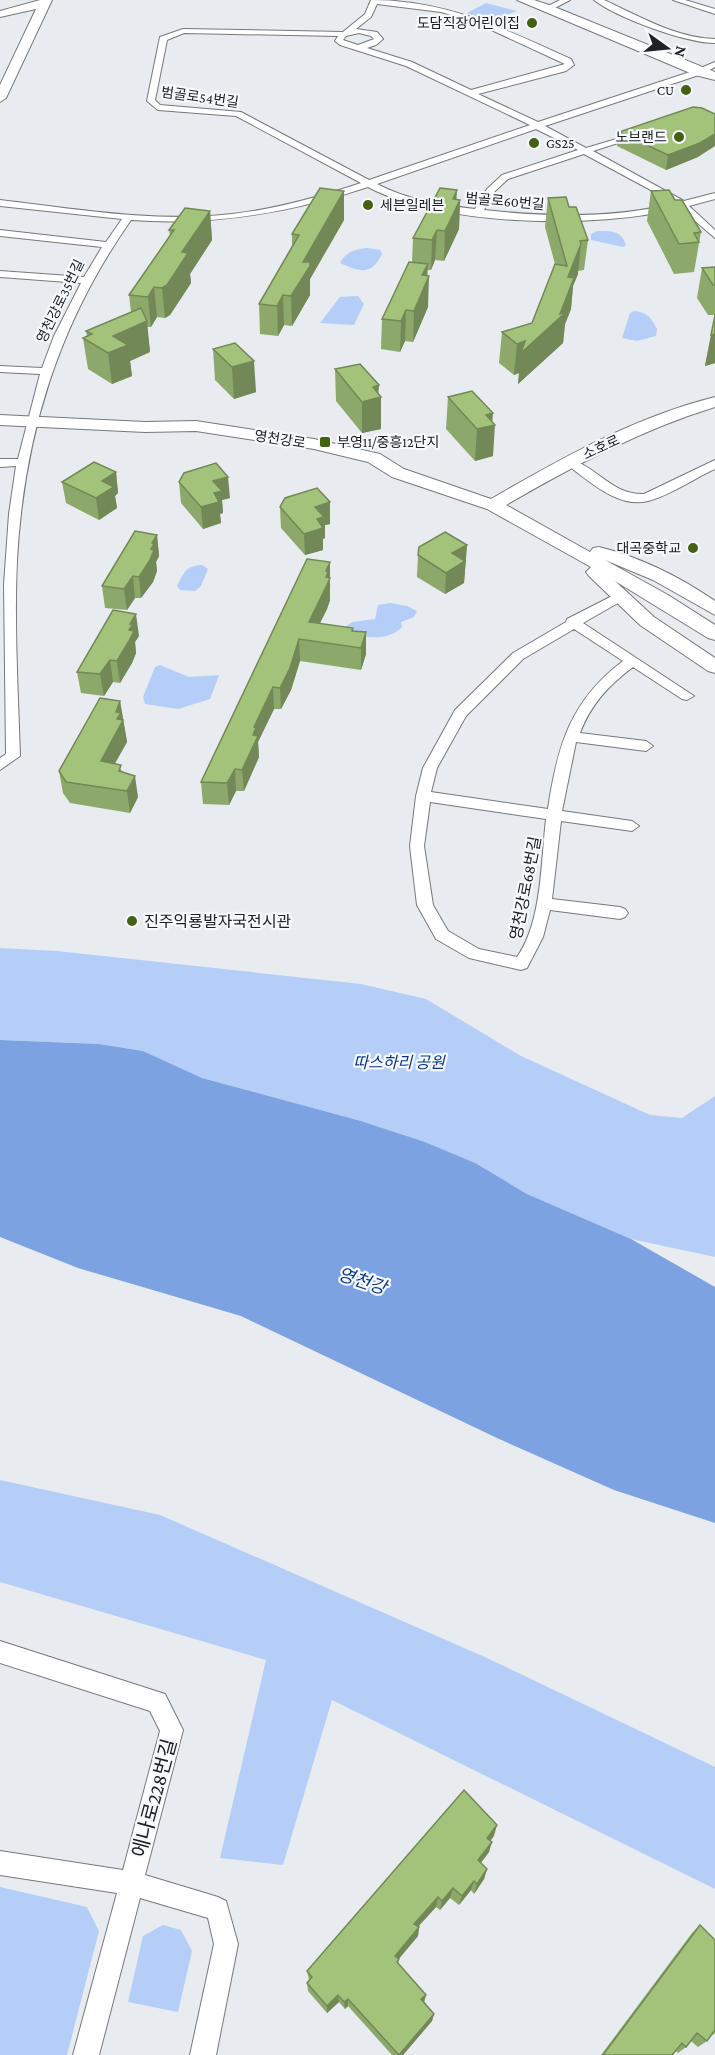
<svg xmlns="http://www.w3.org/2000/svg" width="715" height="2055" font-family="'Crimson Pro','Noto Sans KR',serif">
<rect width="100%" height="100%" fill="#e8ebef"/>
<g fill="#b4cef8">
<polygon points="486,3 517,11 489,21 467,13"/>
<path d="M597 231C611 231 621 230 626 245L623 247 591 240V234Z"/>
<path d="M368 248 380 250 382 254C371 276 360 272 340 263 346 252 355 249 368 248Z"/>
<polygon points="358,296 364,304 354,325 320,323 340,297"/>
<path d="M634 311C647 312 651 318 657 329L656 336 637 341 622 338 630 313Z"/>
<path d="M202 565 208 569 201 586 195 591 180 590 177 586C184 573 185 566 202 565Z"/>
<path d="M390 603 407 606 417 611 414 617 401 622 402 627C389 641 366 638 348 634L345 627 352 622 375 619 378 605Z"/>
<polygon points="160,665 189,677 219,675 210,699 178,709 145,704 143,697 155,667"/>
<polygon points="0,948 57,951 361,984 426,999 521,1056 650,1115 682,1118 715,1096 715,1257 631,1239 527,1194 475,1164 425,1142 361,1121 202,1078 143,1051 99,1044 0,1040"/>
<polygon points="0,1480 160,1515 487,1658 715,1767 715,1889 332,1700 283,1865 220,1858 266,1660 0,1582"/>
<polygon points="0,1887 87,1907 99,1931 67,2055 0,2055"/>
<polygon points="163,1925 181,1930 192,1951 178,2012 128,2002 143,1936"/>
</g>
<polygon fill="#7ca2e1" points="0,1040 99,1044 143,1051 202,1078 361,1121 425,1142 475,1163 527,1194 631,1239 715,1287 715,1523 614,1490 497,1438 241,1316 78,1268 0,1237"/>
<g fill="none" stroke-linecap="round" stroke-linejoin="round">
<defs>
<g id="street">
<path d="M371 0C447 0 504 29 571 59L574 65 566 71 478 94 538 122 696 70 715 62V67L702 74 545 126 586 148 640 132V136L593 151 684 201 715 193V199L689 206 715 230V238L680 208C598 229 443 227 368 187 290 213 213 226 131 220 58 324 24 435 17 560 14 625 18 691 20 756L0 770V758L6 754 4 584 9 514 16 466 0 467V459H18L40 374 0 372V366L42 368 54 336 81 283 0 277V271L84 277 102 247 0 236V230L106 242 122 219 0 206V200C77 209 155 223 232 214 276 209 319 197 361 183L236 116 158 110 147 101 160 37 183 29 343 32 365 14ZM377 4 441 12 474 22 565 64 471 90 412 62 367 48 376 45 383 39 377 32 356 29 371 17ZM184 33 338 36 335 41 340 45 406 66 530 125 369 180 241 112 160 105 155 100 167 40ZM359 33 371 36 374 39 358 45 343 40 346 36ZM536 129 578 150 502 175 487 189 475 209C441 205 407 200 377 184ZM584 154 675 203C614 219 547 217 484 210L494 192 508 179Z"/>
<polygon points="560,0 570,0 551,10 544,8"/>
<path d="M594 0H604C639 16 676 38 715 39V43C686 43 617 18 594 0Z"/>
<polygon points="673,0 685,0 715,9 715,14"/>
<path d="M570 459C597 467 612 495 644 494L715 460V469C695 478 669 496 648 501 618 509 588 480 566 464L564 462Z"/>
<path d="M620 592 625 593 626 596 625 599 583 623 694 696 687 700 682 699 633 667C608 686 591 704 580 733L646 741 653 746 646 751 576 742 562 811 632 821 639 826 632 831 561 821 552 899 620 907 625 909 628 913 625 917 620 919 550 910 543 937 527 968 521 970 469 958 436 939 417 905 410 846 416 796 423 768 455 710 513 653 566 622 567 619ZM574 629 623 661C571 700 557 746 548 809L431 792 437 768 466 716 523 659ZM430 802 546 819C541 861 542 922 517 957L479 949 448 931 433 905 424 846Z"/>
<polygon points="0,1641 165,1694 183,1730 145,1875 218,1897 226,1901 238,1944 216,2055 190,2055 214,1944 208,1918 140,1898 99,2055 73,2055 117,1893 0,1875 0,1851 123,1870 160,1731 150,1711 0,1663"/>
</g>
<g id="secondary">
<polygon points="40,0 52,0 6,98 0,102 0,85 36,9 0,17 0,11"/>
<polygon points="517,0 534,0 552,6 715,72 715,80 695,75"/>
<path d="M715 397V407C641 430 573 466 506 505L590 552 593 548 599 547C640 557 680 577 715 601V615L653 580 605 560 668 595 715 625V640L708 638 615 581 654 617 715 658V673L708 671 640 625 589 576 586 572 591 567 487 509 392 477 368 462 314 449 196 431 145 432 0 425V415L145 422 196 421 314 439 380 454 404 469 491 499C562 458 635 417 715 397Z"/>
</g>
</defs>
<use href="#street" stroke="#76797c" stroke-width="2"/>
<use href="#secondary" stroke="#76797c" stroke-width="2"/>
<use href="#street" fill="#fff" fill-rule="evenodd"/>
<use href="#secondary" fill="#fff" fill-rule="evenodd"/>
</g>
<g fill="#8ca86a">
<polygon points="619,132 698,157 666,170 617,146"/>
<polygon points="344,191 344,220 310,279 310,295 292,326 284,325 278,336 260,334 259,304 292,246 292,234"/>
<polygon points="651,191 675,200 701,232 694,272 674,274 647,221"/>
<polygon points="548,198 569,207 588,240 584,270 578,271 578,274 573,286 571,309 565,324 563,343 518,384 519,373 514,375 499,363 502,332 532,323 555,264 545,227"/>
<polygon points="457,199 460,200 459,229 444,261 435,260 431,270 427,270 428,307 413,342 405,341 400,352 381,349 382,319 412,262 413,238"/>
<polygon points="210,211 212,240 190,274 191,283 170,315 165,318 157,317 151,327 147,327 150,352 130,361 132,376 112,384 88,369 83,338 87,337 86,331 131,312 129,295 170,236 169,230"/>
<polygon points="715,267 715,363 705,366 715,315 708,315 697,298 702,268"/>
<polygon points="235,343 256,392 234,399 215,380 213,349"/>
<polygon points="335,369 381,397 381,429 362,433 336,401"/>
<polygon points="448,397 492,422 493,456 475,461 446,429"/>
<polygon points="116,472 118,493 115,496 117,508 99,520 66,503 62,482"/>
<polygon points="179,482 230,498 222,500 223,513 220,514 221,523 203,529 181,503"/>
<polygon points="330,502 330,524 325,525 325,538 323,539 323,550 305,555 281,528 280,507"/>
<polygon points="157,535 159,556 156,562 157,571 153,582 141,598 135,598 127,610 105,608 102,586"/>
<polygon points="467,545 464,583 445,594 417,577 418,555"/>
<polygon points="331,584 330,586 330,600 327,609 320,623 353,631 366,632 366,654 361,670 300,661 291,690 281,709 274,709 258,742 259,757 244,791 236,791 229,805 203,804 201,782"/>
<polygon points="139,636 135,642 136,653 132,663 120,683 113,682 104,696 81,693 77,672"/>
<polygon points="120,701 127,742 115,763 123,772 138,797 130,813 70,803 63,793 59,771"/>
<polygon points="494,1836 490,1841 489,1852 481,1863 487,1869 484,1879 474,1894 471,1890 459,1905 450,1898 440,1910 436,1907 418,1927 419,1927 418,1936 399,1959 398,1964 426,1995 424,2002 434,2014 432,2021 403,2055 392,2055 348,2006 345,2009 339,2002 327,2013 308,1991 307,1983 309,1980 307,1971"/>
<polygon points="700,1925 715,1940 715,2033 713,2035 712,2034 707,2041 698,2047 691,2041 686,2047 678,2053 676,2051 673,2055 601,2055 692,1933"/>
</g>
<g fill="#728856">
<polygon points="715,134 715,146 698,157 666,170 668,155"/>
<polygon points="457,190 456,208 460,200 459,229 444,261 445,231 453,199"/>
<polygon points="344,191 344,220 310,279 310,295 292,326 291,296 303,262"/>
<polygon points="210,211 212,240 190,274 191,283 170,315 165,318 162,288 182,252"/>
<polygon points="437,230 435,260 431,270 432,240"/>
<polygon points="581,244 578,274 573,286 571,309 565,324 563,343 518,384 519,373 514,375 517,344 568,277"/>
<polygon points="428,264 427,281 429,276 428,307 413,342 414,311 422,275"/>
<polygon points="154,287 157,317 151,327 148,297"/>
<polygon points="283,295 284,325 278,336 277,306"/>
<polygon points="406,310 405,341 400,352 401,321"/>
<polygon points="147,321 150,352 130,361 132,376 112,384 108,353 113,336"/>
<polygon points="715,334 715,363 705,366 711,335"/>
<polygon points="254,361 256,392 234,399 232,367"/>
<polygon points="379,385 378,398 381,397 381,429 362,433 362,402 373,387"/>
<polygon points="493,413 492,425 495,425 493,456 475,461 477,429 486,415"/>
<polygon points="116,472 118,493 115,496 117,508 99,520 96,498 102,481"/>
<polygon points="228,477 230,498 222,500 223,513 220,514 221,523 203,529 201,507 213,481"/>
<polygon points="330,502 330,524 325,525 325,538 323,539 323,550 305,555 304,534 315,507"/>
<polygon points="157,535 159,556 156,562 157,571 153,582 141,598 139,577 151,549 152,543"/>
<polygon points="467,545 464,583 445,594 446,573 452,553"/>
<polygon points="330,562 330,600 327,609 311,641 309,622 326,571"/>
<polygon points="133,576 135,598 127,610 124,589"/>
<polygon points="136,614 139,636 135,642 136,653 132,663 120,683 117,661 129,630 130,624"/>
<polygon points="366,632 366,654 361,670 361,648"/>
<polygon points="299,639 300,661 291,690 281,709 280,688"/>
<polygon points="110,660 113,682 104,696 100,674"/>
<polygon points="273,687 274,709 258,742 259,757 244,791 242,770 254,727"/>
<polygon points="120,701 127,742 104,783 101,761 116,712"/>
<polygon points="235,769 236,791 229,805 227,783"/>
<polygon points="135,776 138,797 130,813 127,791"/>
<polygon points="497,1825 494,1836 484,1849 487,1838"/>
<polygon points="492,1842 489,1852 475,1870 478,1860"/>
<polygon points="487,1869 484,1879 474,1894 477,1884"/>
<polygon points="474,1881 471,1890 459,1905 462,1896"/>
<polygon points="453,1888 450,1898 440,1910 442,1901"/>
<polygon points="438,1897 436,1907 413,1932 414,1924"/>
<polygon points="419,1927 418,1936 394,1964 395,1956"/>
<polygon points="338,1995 339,2002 327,2013 327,2006"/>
<polygon points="426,1995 424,2002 419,2006 421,1999"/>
<polygon points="348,1999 348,2006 345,2009 344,2002"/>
<polygon points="434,2014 432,2021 403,2055 399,2055"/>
</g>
<g fill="#a3c37b" stroke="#728856" stroke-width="1.5">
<polygon points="693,107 702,108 715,114 715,134 700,143 668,155 619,132"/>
<polygon points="320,188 344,191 303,262 310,262 310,266 291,296 283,295 277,306 259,304 299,235 292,234"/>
<polygon points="440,188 457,190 453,199 460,200 445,231 437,230 432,240 413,238"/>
<polygon points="669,190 675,200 682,200 701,232 694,233 699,242 679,244 651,191"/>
<polygon points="566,197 569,207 576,207 588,240 580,241 581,244 568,277 574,278 560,314 566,312 521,353 525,341 517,344 502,332 532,323 555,264 567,266 548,198"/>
<polygon points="185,208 210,211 182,252 188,253 167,285 162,288 154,287 148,297 129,295 174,230 169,230"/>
<polygon points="409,262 428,264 422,275 429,276 414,311 406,310 401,321 382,319"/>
<polygon points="715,267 715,285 713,285 702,268"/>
<polygon points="141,308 147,321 113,336 128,345 108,353 83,338 92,334 86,331"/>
<polygon points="715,315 715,334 711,335"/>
<polygon points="235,343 254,361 232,367 213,349"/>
<polygon points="360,364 379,385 373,387 381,397 362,402 335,369"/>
<polygon points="472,391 493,413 486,415 495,425 477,429 448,397"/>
<polygon points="94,462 116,472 102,481 114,487 96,498 62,482"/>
<polygon points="216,463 228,477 213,481 222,491 214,493 219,502 201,507 179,482 184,473"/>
<polygon points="317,488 330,502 315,507 324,517 317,519 323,528 304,534 280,507 285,498"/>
<polygon points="135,531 157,535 152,543 154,544 151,549 154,550 150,560 139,577 133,576 124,589 102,586"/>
<polygon points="445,532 467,545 452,553 465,561 446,573 418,555 419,547"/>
<polygon points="307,559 330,562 326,571 328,572 326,577 330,578 326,587 309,622 353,628 352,631 366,632 361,648 299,639 290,668 280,688 273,687 254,727 256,728 253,735 258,736 242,770 235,769 227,783 201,782"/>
<polygon points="113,610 136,614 130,624 133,624 129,630 134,631 129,641 117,661 110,660 100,674 77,672"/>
<polygon points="100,698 120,701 116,712 121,713 117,719 123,720 101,761 121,765 119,771 135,776 127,791 66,782 59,771"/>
<polygon points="464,1790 497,1825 487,1838 492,1842 478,1860 487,1869 477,1884 474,1881 462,1896 453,1888 442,1901 438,1897 414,1924 419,1927 395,1956 399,1959 397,1962 426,1995 421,1999 434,2014 399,2055 348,1999 344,2002 338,1995 327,2006 307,1983 312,1977 307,1971"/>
<polygon points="700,1925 715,1940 715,2030 707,2041 697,2033 686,2047 682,2043 672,2055 603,2055"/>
</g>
<g fill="#446012" stroke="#f5f8fc" stroke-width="2">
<circle cx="532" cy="23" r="6"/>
<circle cx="686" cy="90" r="6"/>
<circle cx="679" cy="137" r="6"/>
<circle cx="534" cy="143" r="6"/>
<circle cx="368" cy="205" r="6"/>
<rect x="319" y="436" width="12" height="12" rx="3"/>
<circle cx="693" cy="548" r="6"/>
<circle cx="132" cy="921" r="6"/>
</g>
<g text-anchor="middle" stroke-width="4.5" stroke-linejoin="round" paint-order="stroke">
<g font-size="14" fill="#202123" stroke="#f5f8fc" text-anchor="end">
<text x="520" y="28">도담직장어린이집</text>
<text x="674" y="95">CU</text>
<text x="667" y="142">노브랜드</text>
<text x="546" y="148" text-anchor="start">GS25</text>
<text x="380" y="210" text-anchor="start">세븐일레븐</text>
<text x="337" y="447" text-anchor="start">부영11/중흥12단지</text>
<text x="681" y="553">대곡중학교</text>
</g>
<g font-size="14" fill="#202123" stroke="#f5f8fc">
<text transform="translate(200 97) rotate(8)" y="5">범골로54번길</text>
<text transform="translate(505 201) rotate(5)" y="5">범골로60번길</text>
<text transform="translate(60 301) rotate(-64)" y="5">영천강로35번길</text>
<text transform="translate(280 439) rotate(9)" y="5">영천강로</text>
<text transform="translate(601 447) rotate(-25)" y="5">소호로</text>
</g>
<g font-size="16" fill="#202123" stroke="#f5f8fc">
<text transform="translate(525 888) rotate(-79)" y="6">영천강로68번길</text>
</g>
<g font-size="16" fill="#202123" stroke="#f5f8fc" text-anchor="start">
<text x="144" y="927">진주익룡발자국전시관</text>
</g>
<g font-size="16" font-style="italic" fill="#0b3881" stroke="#f5f8fc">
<text x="399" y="1068">따스하리 공원</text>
</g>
<g font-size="18" font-style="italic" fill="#0f3c85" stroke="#f5f8fc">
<text transform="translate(362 1281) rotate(18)" y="6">영천강</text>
</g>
<g font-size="20" fill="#202123" stroke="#f5f8fc">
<text transform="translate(154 1798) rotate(-75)" y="7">에나로228번길</text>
</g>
</g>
<g transform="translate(667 48) rotate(105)" stroke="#f5f8fc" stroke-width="4.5" paint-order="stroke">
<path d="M0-4.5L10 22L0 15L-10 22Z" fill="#202123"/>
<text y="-9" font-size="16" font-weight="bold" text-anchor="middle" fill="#202123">N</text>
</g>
</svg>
